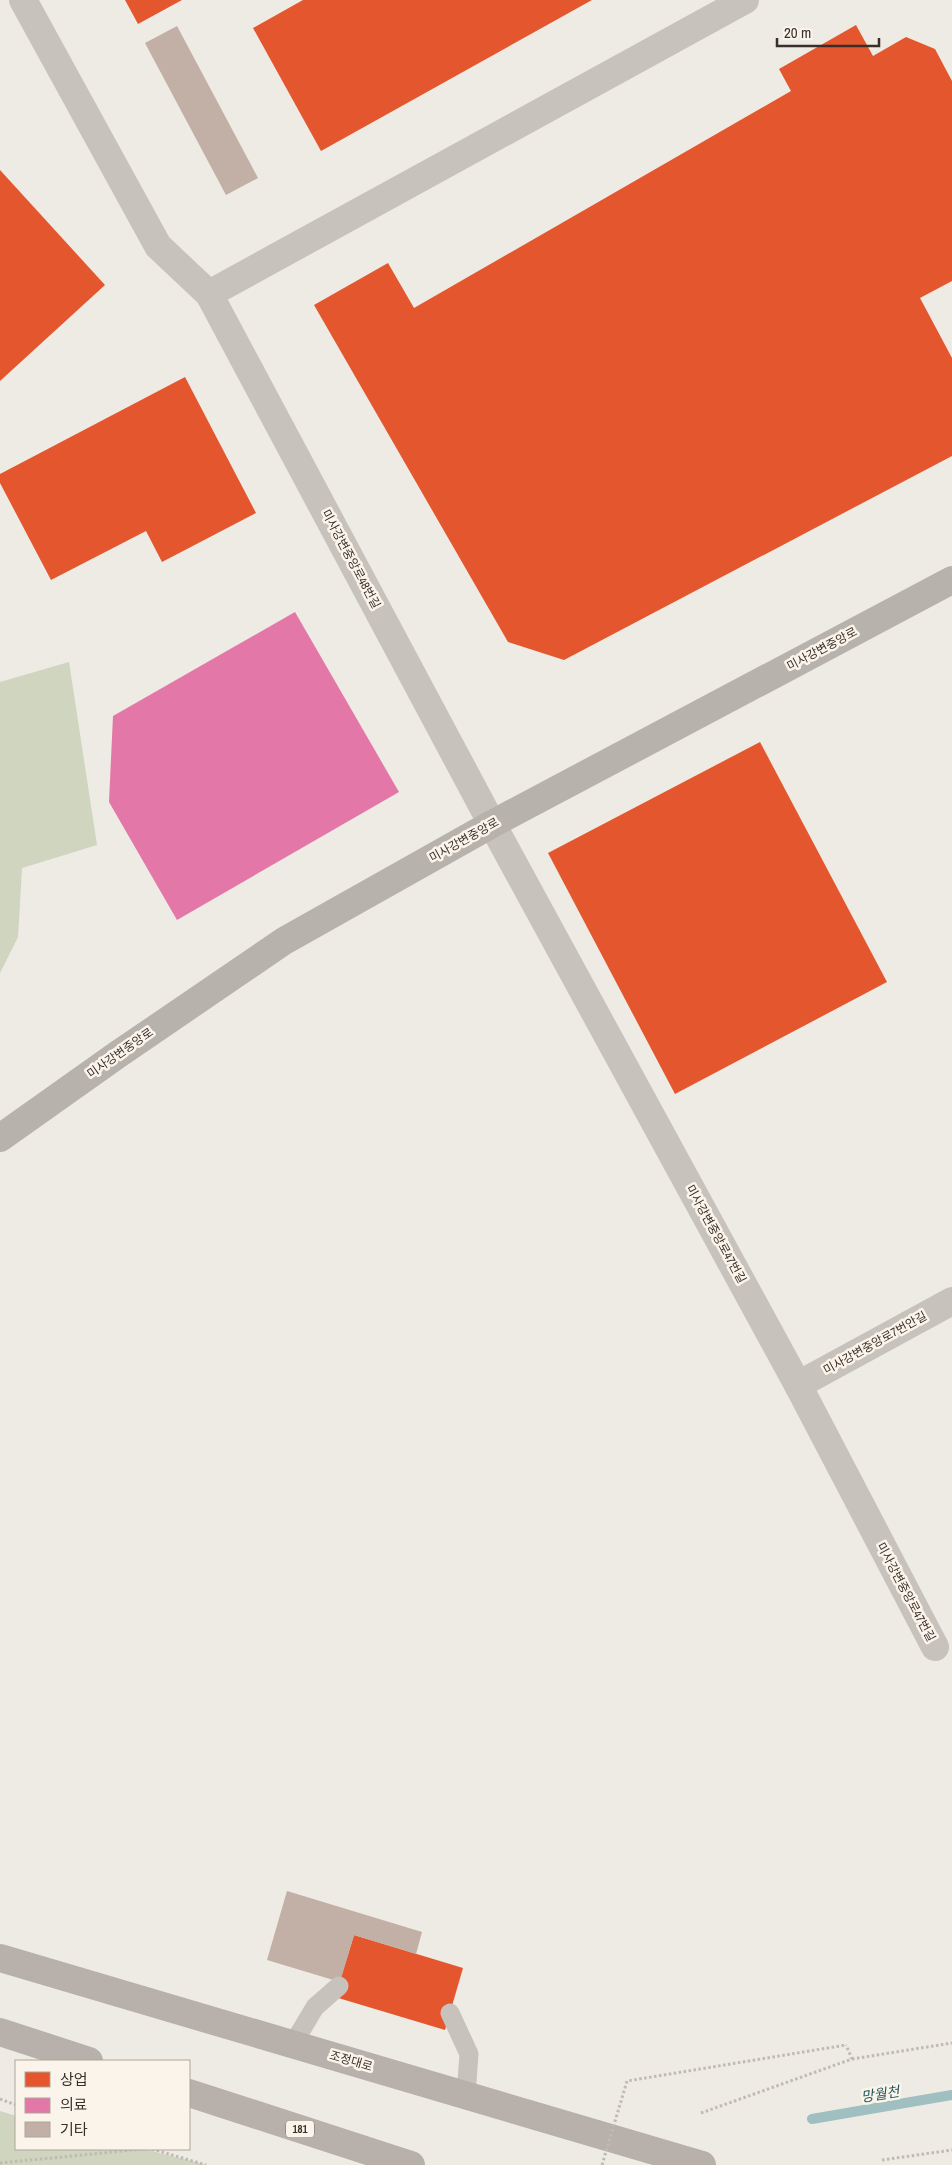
<svg xmlns="http://www.w3.org/2000/svg" width="952" height="2165" font-family="'Archivo Narrow','Noto Sans KR',sans-serif">
<rect width="100%" height="100%" fill="#eeeae4"/>
<g fill="#cfd5be">
<polygon points="69,662 97,845 22,868 18,937 0,973 0,682"/>
<polygon points="0,2111 16,2116 16,2149 144,2149 207,2165 0,2165"/>
</g>
<g fill="#e4572e">
<polygon points="125,0 182,0 138,24"/>
<polygon points="303,0 592,0 321,151 253,28"/>
<polygon points="856,25 873,56 906,37 935,49 952,81 952,281 920,298 952,358 952,456 564,660 508,642 314,305 388,263 414,308 791,91 779,69"/>
<polygon points="0,170 105,285 0,381"/>
<polygon points="185,377 256,513 162,562 146,531 51,580 0,483 0,474"/>
<polygon points="760,742 887,982 675,1094 548,853"/>
<polygon points="354,1935 463,1968 445,2030 335,1997"/>
</g>
<polygon fill="#e377a8" points="295,612 399,792 177,920 109,802 113,716"/>
<g fill="none" stroke-linecap="round" stroke-linejoin="round">
<polyline stroke="#9fbfc0" stroke-width="10" points="812,2119 952,2095"/>
</g>
<g fill="#c2afa5">
<polygon points="177,26 258,178 226,195 145,43"/>
<polygon points="287,1891 422,1932 416,1954 354,1935 340,1982 267,1960"/>
</g>
<g fill="none" stroke-linecap="round" stroke-linejoin="round">
<g stroke="#c1bab4" stroke-width="3" stroke-dasharray="2.5 2.5" stroke-linecap="butt">
<polyline points="852,2059 952,2043"/>
<polyline points="0,2099 16,2105"/>
<polyline points="701,2113 852,2059 846,2045"/>
<polyline points="152,2149 206,2165"/>
<polyline points="882,2160 952,2150"/>
<polyline points="0,2163 143,2149"/>
</g>
<g stroke="#c8c2bc" stroke-width="19">
<polyline points="450,2013 469,2054 466,2095"/>
<polyline points="293,2044 315,2007 339,1986"/>
</g>
<g stroke="#c8c2bc" stroke-width="28">
<polyline points="23,0 158,246 209,294 492,824 798,1385 935,1647"/>
<polyline points="209,294 745,0"/>
<polyline points="798,1385 952,1301"/>
</g>
<polyline stroke="#b8b2ac" stroke-width="28" points="0,1138 117,1055 284,941 492,824 952,580"/>
<g stroke="#b7b0ab" stroke-width="28">
<polyline points="0,1958 702,2165"/>
<polyline points="0,2032 89,2061"/>
<polyline points="189,2093 411,2165"/>
</g>
<polyline stroke="#c1bab4" stroke-width="3" stroke-dasharray="2.5 2.5" stroke-linecap="butt" points="602,2165 627,2081 846,2045"/>
</g>
<g text-anchor="middle" stroke-width="5" stroke-linejoin="round" paint-order="stroke">
<rect fill="#fbf4eb" stroke="#736a64" stroke-width="1" x="286" y="2120.5" width="28" height="17" rx="4"/>
<g font-size="11" font-weight="bold" fill="#392f2a">
<text x="300" y="2133">181</text>
</g>
<g font-size="12" fill="#392f2a" stroke="#fbf4eb">
<text transform="translate(351 559) rotate(62)" y="4">미사강변중앙로48번길</text>
<text transform="translate(822 649) rotate(-28)" y="4">미사강변중앙로</text>
<text transform="translate(464 840) rotate(-29)" y="4">미사강변중앙로</text>
<text transform="translate(120 1053) rotate(-35)" y="4">미사강변중앙로</text>
<text transform="translate(716 1234) rotate(61)" y="4">미사강변중앙로47번길</text>
<text transform="translate(875 1343) rotate(-29)" y="4">미사강변중앙로7번안길</text>
<text transform="translate(906 1592) rotate(62)" y="4">미사강변중앙로47번길</text>
<text transform="translate(351 2061) rotate(16)" y="4">조정대로</text>
</g>
<g font-size="14" font-style="italic" fill="#1e555c" stroke="#fbf4eb">
<text transform="translate(880 2094) rotate(-9)" y="5">망월천</text>
</g>
</g>
<rect x="15" y="2060" width="175" height="90" fill="#fbf4eb" stroke="#ada59e"/>
<rect x="25" y="2072" width="25" height="15" fill="#e4572e" stroke="#ada59e"/>
<text x="60" y="2085" font-size="15" fill="#392f2a">상업</text>
<rect x="25" y="2098" width="25" height="15" fill="#e377a8" stroke="#ada59e"/>
<text x="60" y="2110" font-size="15" fill="#392f2a">의료</text>
<rect x="25" y="2122" width="25" height="15" fill="#c2afa5" stroke="#ada59e"/>
<text x="60" y="2135" font-size="15" fill="#392f2a">기타</text>
<path d="M777 38v8h102v-8" fill="none" stroke="#392f2a" stroke-width="2.5"/>
<text x="784" y="38" font-size="15" fill="#392f2a" stroke="#fbf4eb" stroke-width="4" paint-order="stroke">20 m</text>
</svg>
